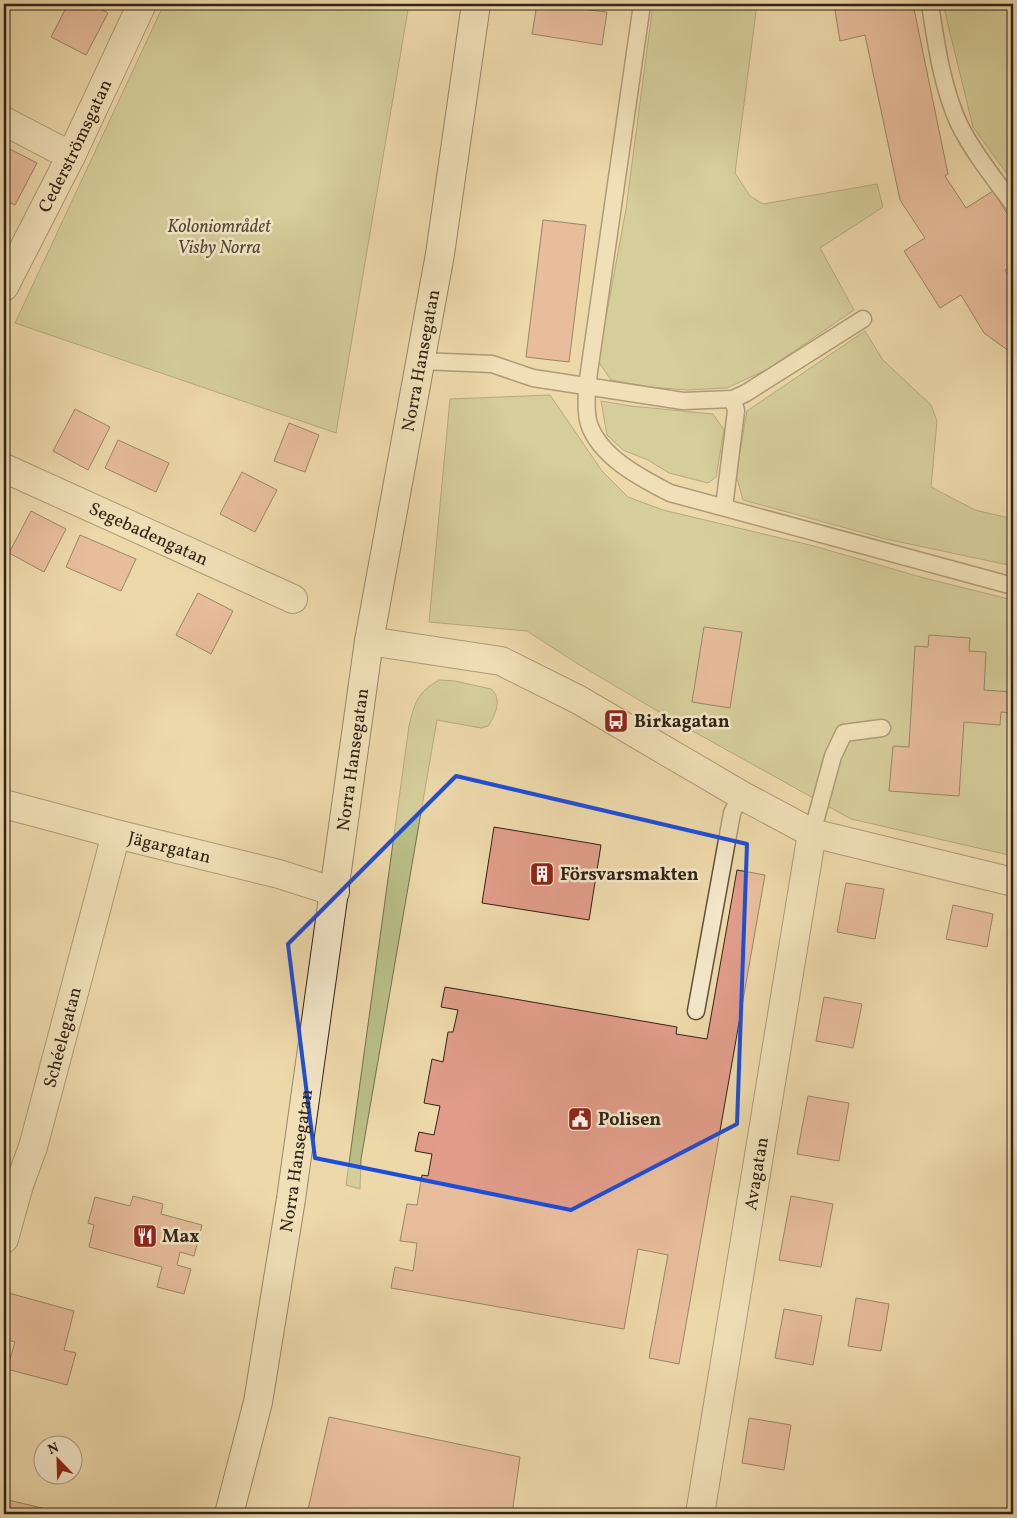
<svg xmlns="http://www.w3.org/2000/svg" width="1017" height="1518" font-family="Vollkorn,serif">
<rect width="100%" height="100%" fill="#edd8aa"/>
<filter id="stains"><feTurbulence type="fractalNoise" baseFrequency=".004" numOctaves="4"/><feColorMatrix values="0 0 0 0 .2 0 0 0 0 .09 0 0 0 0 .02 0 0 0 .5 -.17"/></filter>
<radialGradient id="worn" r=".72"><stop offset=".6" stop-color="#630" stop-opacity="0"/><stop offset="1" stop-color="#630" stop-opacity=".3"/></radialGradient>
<g fill="#b9be87" stroke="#75704f">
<polygon points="164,4 409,4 336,433 15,323"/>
<polygon points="653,4 757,4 735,173 750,196 763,204 877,184 883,207 820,248 854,310 768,369 727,388 687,390 650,387 611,380 598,361 626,209"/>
<polygon points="943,4 1013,4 1013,182 973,127"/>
<polygon points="865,331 883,360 931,405 937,421 931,487 975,510 1013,519 1013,566 886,539 743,500 736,475 747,411"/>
<polygon points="550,395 602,471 628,497 663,510 814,546 924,578 1013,600 1013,856 851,819 671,719 578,664 527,631 429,622 450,399"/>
<polygon points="601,401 631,406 713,414 724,430 716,477 708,483 669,473 648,460 623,450 607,435"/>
<path d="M439 680 455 681 491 689C503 699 495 716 488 726L481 728 437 720 361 1159 360 1189 346 1185 409 726C415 702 417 693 439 680Z"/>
</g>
<g fill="#e09c89" stroke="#312317">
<polygon points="68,4 91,4 108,13 86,55 51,37"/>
<polygon points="537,4 607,12 602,45 532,34"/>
<polygon points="834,4 913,4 948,174 945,176 966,208 993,191 1013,223 1013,265 1005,270 1013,283 1013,354 984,333 961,295 940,308 904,251 925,238 900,200 865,35 840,41"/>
<polygon points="4,146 37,163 15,205 4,200"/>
<polygon points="543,220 586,225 569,362 526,357"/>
<polygon points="75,409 110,427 88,470 53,451"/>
<polygon points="289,423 319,435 305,472 274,461"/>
<polygon points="118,440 169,463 156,492 105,468"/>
<polygon points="242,472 277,490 255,532 220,514"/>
<polygon points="31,511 66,529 44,572 9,553"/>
<polygon points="80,535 136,559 121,591 66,567"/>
<polygon points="198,593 233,611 211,654 176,635"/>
<polygon points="704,627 742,632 730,708 692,702"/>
<polygon points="929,635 970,638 969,651 986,652 984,690 1013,692 1012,713 1001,712 1000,725 964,722 959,796 889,791 893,746 909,747 915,646 928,647"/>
<polygon points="494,827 601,845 589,920 482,903"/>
<polygon points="737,870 765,875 679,1364 649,1358 668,1255 638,1249 624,1329 391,1288 395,1267 413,1271 417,1243 400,1241 407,1204 417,1205 422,1175 428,1176 432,1154 415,1151 419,1132 434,1135 440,1106 424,1103 432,1059 443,1062 448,1032 453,1032 458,1010 441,1007 445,987 677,1027 676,1034 707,1039"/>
<polygon points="846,883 884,889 875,939 837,932"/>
<polygon points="953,905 993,914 987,947 946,939"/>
<polygon points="824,997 862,1004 853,1048 816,1041"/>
<polygon points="808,1096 849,1103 839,1161 797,1154"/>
<polygon points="133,1196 163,1204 161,1214 202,1225 194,1256 180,1252 177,1265 191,1269 184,1294 157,1287 162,1267 89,1247 94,1225 88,1223 95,1197 130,1206"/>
<polygon points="791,1196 833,1204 821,1267 779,1260"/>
<polygon points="5,1292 74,1311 64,1350 76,1353 67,1385 7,1369 15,1342 4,1339"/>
<polygon points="856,1298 889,1304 881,1351 848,1346"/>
<polygon points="784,1309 822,1316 813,1365 775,1358"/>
<polygon points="329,1417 520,1457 512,1514 307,1514"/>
<polygon points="749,1418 791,1425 784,1470 742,1463"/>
<polygon points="4,1499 67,1514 4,1514"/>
</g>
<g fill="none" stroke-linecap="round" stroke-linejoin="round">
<defs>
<g id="service">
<path d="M642 4 587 386C587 399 585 412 589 424 600 457 641 478 670 493L1013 586"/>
<path d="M930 4C936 43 942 87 959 124 973 152 994 178 1013 204"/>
<polyline points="421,361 492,364 533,378 683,401 733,399 746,393 863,319"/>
<polyline points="724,507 736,411 733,399"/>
<polyline points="812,833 833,756 844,733 882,728"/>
<polyline points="696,1011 732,813 741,795"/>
</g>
<g id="minor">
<polyline points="4,121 71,156"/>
<path id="s1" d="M4 287 71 156 142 4"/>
<path id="s2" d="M4 468 293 599"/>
<polyline points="369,641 501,661 579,700 741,795 812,833 1013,882"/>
<path id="s3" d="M4 804 116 834 279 874 335 892"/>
<path id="s4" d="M4 1239 19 1185 33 1147 116 834"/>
<path id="s5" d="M700 1514 812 833"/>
</g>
<g id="secondary">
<path id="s6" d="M229 1514 258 1402 291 1199 369 641 440 254 476 4"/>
</g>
</defs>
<use href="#service" stroke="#60503c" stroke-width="19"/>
<use href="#minor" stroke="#60503c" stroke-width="30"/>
<use href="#secondary" stroke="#312317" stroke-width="30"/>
<use href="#service" stroke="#f3e6c8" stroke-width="16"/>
<use href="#minor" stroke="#f3e6c8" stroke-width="28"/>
<use href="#secondary" stroke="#f3e6c8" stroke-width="28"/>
</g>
<path d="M0 0H1017V1518H0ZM456 776 747 844 737 1124 571 1210 315 1158 288 944Z" fill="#edd8aa" fill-opacity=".55" fill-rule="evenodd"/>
<path fill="none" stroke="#1d4ed8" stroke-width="4" stroke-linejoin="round" d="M456 776 747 844 737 1124 571 1210 315 1158 288 944Z"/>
<defs>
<symbol id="bus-square" viewBox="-11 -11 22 22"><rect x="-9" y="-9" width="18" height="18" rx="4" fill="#8f2418" stroke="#f3e6c8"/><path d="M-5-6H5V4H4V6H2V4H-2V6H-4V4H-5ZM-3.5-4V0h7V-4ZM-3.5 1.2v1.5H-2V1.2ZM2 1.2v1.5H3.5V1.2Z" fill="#fff"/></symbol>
<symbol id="building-square" viewBox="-11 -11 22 22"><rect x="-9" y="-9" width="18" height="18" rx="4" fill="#8f2418" stroke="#f3e6c8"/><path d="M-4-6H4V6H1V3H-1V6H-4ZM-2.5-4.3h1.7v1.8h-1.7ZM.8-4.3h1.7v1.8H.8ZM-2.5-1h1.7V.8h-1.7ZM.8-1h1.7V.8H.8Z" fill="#fff"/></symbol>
<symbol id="civic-square" viewBox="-11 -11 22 22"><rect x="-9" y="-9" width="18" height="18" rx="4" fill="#8f2418" stroke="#f3e6c8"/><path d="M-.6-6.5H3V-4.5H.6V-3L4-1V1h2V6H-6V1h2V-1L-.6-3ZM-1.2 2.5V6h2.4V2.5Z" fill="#fff"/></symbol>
<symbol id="restaurant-square" viewBox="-11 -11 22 22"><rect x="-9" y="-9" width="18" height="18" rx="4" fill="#8f2418" stroke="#f3e6c8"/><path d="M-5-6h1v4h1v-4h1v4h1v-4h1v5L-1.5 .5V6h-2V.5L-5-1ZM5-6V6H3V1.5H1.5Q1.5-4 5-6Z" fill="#fff"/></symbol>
</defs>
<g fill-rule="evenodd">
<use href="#bus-square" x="602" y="707" width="28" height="28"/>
<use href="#building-square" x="528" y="860" width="28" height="28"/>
<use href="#civic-square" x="566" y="1105" width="28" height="28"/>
<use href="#restaurant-square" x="131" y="1222" width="28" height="28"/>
</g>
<g text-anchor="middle" stroke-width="5" stroke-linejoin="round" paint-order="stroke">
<g font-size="18" fill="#312317" stroke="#f3e6c8">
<text dy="6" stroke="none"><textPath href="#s1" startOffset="158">Cederströmsgatan</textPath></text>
<text dy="6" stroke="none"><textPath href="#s6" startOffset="1170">Norra Hansegatan</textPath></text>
<text dy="6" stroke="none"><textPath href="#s2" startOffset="159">Segebadengatan</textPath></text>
<text dy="6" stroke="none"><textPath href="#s6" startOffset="765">Norra Hansegatan</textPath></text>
<text dy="6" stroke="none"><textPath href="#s3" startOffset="171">Jägargatan</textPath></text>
<text dy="6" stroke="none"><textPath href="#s4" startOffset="210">Schéelegatan</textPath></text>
<text dy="6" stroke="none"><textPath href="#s6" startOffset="360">Norra Hansegatan</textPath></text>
<text dy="6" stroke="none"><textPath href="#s5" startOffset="345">Avagatan</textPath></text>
</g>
<g font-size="18" font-style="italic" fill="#534a33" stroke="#f3e6c8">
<text x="219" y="232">Koloniområdet<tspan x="219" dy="21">Visby Norra</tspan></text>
</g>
<g font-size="18" font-weight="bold" fill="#312317" stroke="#f3e6c8" text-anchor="start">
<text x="634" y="727">Birkagatan</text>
<text x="560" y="880">Försvarsmakten</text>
<text x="598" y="1125">Polisen</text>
<text x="162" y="1242">Max</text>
</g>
</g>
<rect width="1017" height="1518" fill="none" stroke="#edd8aa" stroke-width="20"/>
<rect x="5" y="5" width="1007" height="1508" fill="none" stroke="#312317" stroke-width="2.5"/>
<rect x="10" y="10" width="997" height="1498" fill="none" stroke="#312317"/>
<g transform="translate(58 1460) rotate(337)"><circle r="24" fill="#f3e6c8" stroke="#a59881"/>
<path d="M0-4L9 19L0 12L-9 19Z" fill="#8f2418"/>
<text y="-8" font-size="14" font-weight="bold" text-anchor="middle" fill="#312317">N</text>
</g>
<rect width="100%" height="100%" filter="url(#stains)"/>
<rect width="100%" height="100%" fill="url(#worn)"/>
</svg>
